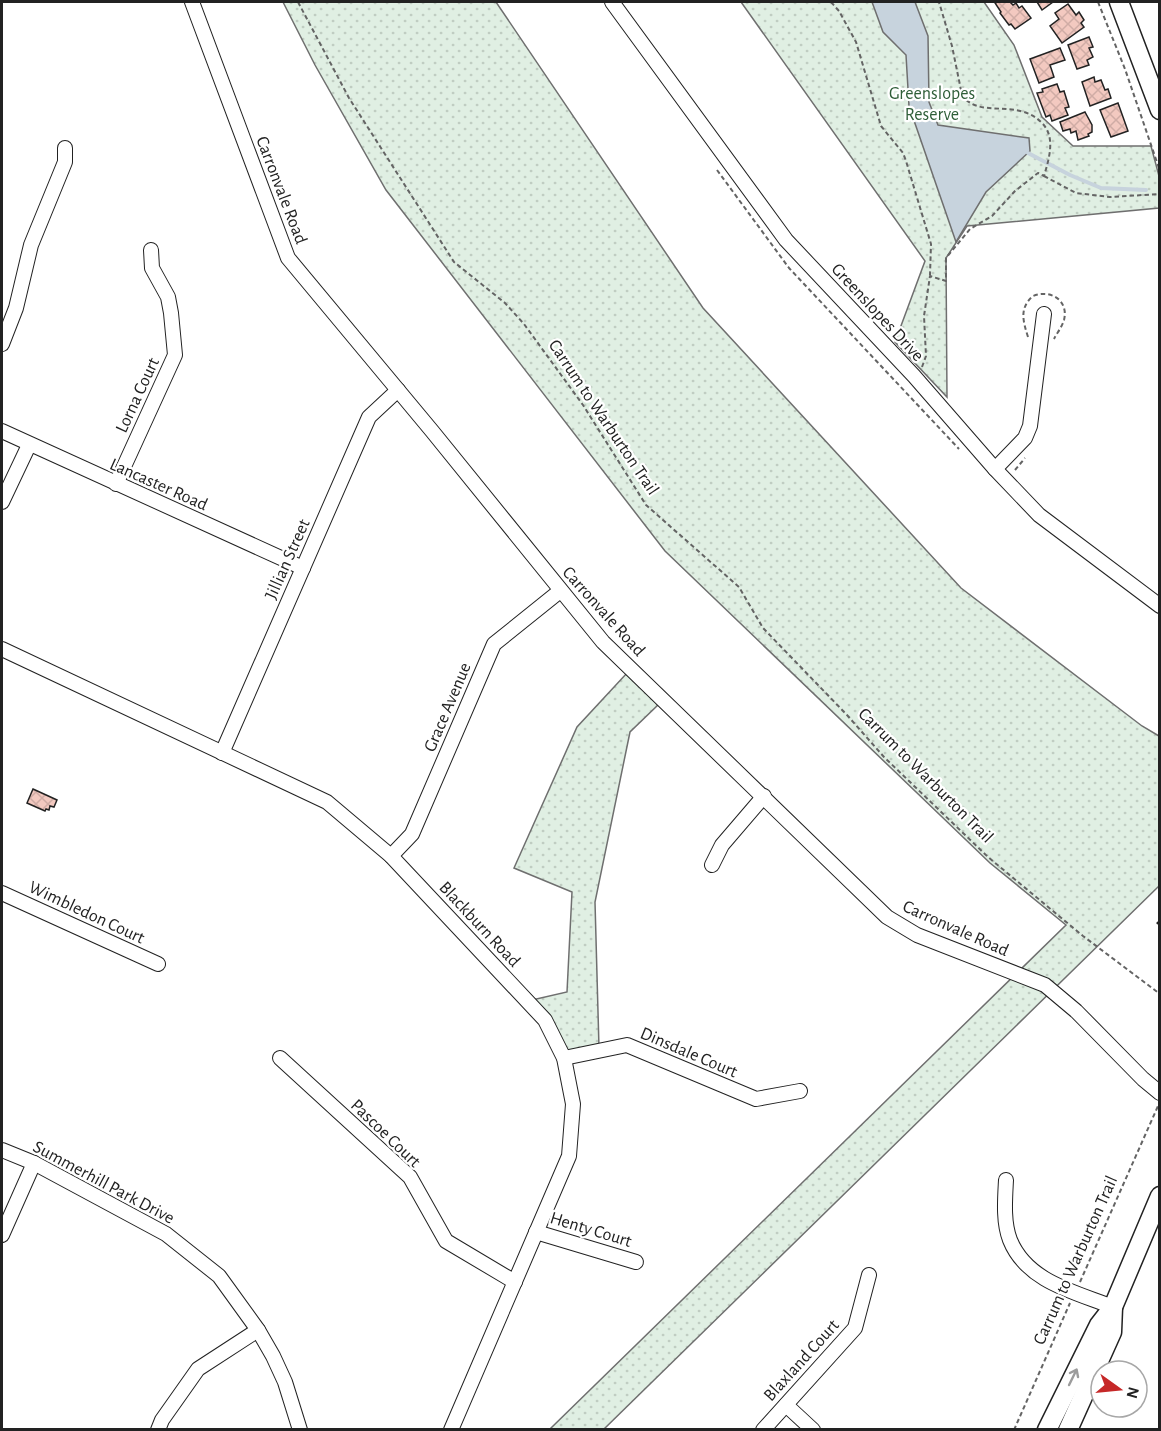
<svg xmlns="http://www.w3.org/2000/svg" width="1161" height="1431" font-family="'Alegreya Sans',sans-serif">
<defs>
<pattern id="grass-dots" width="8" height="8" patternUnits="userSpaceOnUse" patternTransform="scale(1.5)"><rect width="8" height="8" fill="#e0efe3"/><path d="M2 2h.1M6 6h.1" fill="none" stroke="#c0cdc2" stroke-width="1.8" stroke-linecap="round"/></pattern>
<pattern id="building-cross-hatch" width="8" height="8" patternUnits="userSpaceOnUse" patternTransform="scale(1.5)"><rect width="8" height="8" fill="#f3c9c0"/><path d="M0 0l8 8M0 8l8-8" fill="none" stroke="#d0aca5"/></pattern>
</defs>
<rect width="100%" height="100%" fill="#fff"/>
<g fill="url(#grass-dots)" stroke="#6f6f6f" stroke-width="1.5">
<polygon points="283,2 496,2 703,308 961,588 1142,726 1159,736 1159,886 604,1429 550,1429 1066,925 990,863 665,551 386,190 315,65"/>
<polygon points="741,2 984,2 1014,45 1042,117 1073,146 1151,146 1159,176 1159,208 967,226 946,258 947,397 895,342 925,261"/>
<polygon points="627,673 659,704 630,732 595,902 599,1048 565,1055 532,1000 567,992 572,892 514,868 577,727"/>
</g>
<polygon fill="#c7d3dd" stroke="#6f6f6f" stroke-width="1.5" points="872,2 915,2 928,36 929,102 938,125 1029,138 1030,151 986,192 956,242 909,106 906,55 883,32"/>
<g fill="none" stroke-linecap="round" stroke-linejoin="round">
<polyline stroke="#c7d3dd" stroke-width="4" points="1028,153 1070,175 1101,188 1146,190"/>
</g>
<g fill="url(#building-cross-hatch)" stroke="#222" stroke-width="1.5">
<polygon points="998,2 1010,2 1013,5 1016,3 1019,8 1022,6 1031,18 1015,29 1011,24 1009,25 1000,13 1001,12 995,3"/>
<polygon points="1037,2 1053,2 1042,10"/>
<polygon points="1068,4 1076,15 1079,12 1084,20 1081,23 1084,27 1062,43 1050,26 1059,19 1055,13"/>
<polygon points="1089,37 1093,47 1089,48 1093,57 1087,60 1089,65 1077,69 1068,45"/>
<polygon points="1060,48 1065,60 1050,65 1054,77 1039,83 1030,59"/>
<polygon points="1094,77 1095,82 1101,80 1105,90 1108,89 1111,98 1090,106 1082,82"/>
<polygon points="1057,84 1060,92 1064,91 1069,107 1065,108 1068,115 1052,121 1050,115 1046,117 1037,93 1043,92 1042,89"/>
<polygon points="1118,103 1128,131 1111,137 1100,110"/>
<polygon points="1085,112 1092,125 1092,132 1088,134 1089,136 1078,140 1076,131 1071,133 1070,129 1063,131 1060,122"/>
<polygon points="33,789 57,800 54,807 50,806 49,810 46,809 45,811 27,803"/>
</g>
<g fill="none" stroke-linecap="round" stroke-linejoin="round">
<defs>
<g id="minor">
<polyline points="192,2 288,258 432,431 603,642 887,917 917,935 1045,985 1076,1011 1143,1079 1160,1093"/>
<polyline points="612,2 786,240 914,376 995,469 1039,515 1160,606"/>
<polyline points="2,344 16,308 31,245 65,162 65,148"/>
<polyline points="2,431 303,568"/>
<polyline points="995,469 1025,438 1030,426 1044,314"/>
<polyline points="116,484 175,355 171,313 168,297 152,268 151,250"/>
<polyline points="2,502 29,445"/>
<polyline points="2,649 327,802 391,856 545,1020 564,1058 573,1104 569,1156 451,1430"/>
<polyline points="222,753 369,417 398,390"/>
<polyline points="391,856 412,834 494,644 560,591"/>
<polyline points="712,865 722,845 764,796"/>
<polyline points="2,893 158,964"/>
<polyline points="280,1058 410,1177 446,1241 515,1282"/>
<polyline points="564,1058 627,1045 756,1099 800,1091"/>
<polyline points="2,1150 34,1163 166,1234 219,1276 258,1330 273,1356 285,1382 300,1430"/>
<path d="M1006 1180C1005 1199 1003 1222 1010 1240 1027 1282 1075 1292 1113 1307"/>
<polyline points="536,1232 636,1262"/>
<polyline points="2,1235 34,1163"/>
<polyline points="786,1405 813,1430"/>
<polyline points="158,1430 162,1420 198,1369 258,1330"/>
<polyline points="763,1430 855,1328 869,1275"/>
</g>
<g id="major">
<polyline points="1119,2 1160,110"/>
<polyline points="1047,1430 1099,1325 1113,1307 1160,1196"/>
<polyline points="1068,1430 1112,1332 1113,1307"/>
</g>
</defs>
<use href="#minor" stroke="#222" stroke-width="16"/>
<use href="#major" stroke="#222" stroke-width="21"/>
<g stroke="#646464" stroke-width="2" stroke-dasharray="4.5 3" stroke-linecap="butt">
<polyline points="298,2 349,98 454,262 505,303 524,324 583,405 646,505 739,587 763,628 847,715 884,757 988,857 1083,936 1160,994"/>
<polyline points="831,2 839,11 856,42 881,126 903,153 906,161 931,244 930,275"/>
<polyline points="1098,2 1125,69 1160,171"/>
<polyline points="717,170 789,268 959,449"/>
<polyline points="1044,176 1076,193 1110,197 1160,194"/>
<path d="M1028 337C1023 321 1019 308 1033 296 1050 289 1069 300 1064 320 1062 327 1057 333 1054 339"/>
<path d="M922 367 926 356 924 316 930 276 946 281V258L970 229 992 216 1015 191 1038 173 1044 176C1049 159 1056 137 1042 123 1017 97 979 120 962 95L952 46 939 2"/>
<polyline points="1015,470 1025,458"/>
<polyline points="1080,1282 1158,1106"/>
<polyline points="1014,1430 1070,1303"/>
</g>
<use href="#minor" stroke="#fff" stroke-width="14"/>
<use href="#major" stroke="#fff" stroke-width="18"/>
<polyline stroke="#222" stroke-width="3" points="1158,923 1160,924"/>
</g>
<defs><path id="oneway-shaft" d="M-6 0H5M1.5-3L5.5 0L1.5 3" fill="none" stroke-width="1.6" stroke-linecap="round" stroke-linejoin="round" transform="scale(1.5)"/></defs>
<use stroke="#9c9c9c" href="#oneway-shaft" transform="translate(1073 1377) rotate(-64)"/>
<g text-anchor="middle" stroke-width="4.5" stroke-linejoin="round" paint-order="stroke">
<g font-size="18" fill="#2f5e38" stroke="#fff">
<text x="932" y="99">Greenslopes<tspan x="932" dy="21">Reserve</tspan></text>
</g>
<g font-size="18" fill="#222" stroke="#fff">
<text transform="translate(282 190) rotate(69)" y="6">Carronvale Road</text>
<text transform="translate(878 312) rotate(47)" y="6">Greenslopes Drive</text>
<text transform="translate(137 395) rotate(-65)" y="6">Lorna Court</text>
<text transform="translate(604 417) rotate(56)" y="6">Carrum to Warburton Trail</text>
<text transform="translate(159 484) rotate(24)" y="6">Lancaster Road</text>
<text transform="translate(287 559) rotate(-66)" y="6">Jillian Street</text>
<text transform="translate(604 611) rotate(48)" y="6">Carronvale Road</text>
<text transform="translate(447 707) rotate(-67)" y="6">Grace Avenue</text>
<text transform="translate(926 775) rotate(45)" y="6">Carrum to Warburton Trail</text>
<text transform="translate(87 912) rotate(25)" y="6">Wimbledon Court</text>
<text transform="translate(480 924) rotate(47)" y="6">Blackburn Road</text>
<text transform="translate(956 928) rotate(24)" y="6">Carronvale Road</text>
<text transform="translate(689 1052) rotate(23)" y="6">Dinsdale Court</text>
<text transform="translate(386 1133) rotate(44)" y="6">Pascoe Court</text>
<text transform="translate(104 1182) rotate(28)" y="6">Summerhill Park Drive</text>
<text transform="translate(591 1229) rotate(17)" y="6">Henty Court</text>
<text transform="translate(1075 1260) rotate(-66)" y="6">Carrum to Warburton Trail</text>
<text transform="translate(801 1360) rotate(-48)" y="6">Blaxland Court</text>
</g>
</g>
<rect width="1161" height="1431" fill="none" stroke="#222222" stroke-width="6"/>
<g transform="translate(1119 1389) rotate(105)"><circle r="28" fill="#ffffff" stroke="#a7a7a7" stroke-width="1.5"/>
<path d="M0-4.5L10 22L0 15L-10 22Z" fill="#c62828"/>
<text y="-9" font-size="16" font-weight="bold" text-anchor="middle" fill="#222222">N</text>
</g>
</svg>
